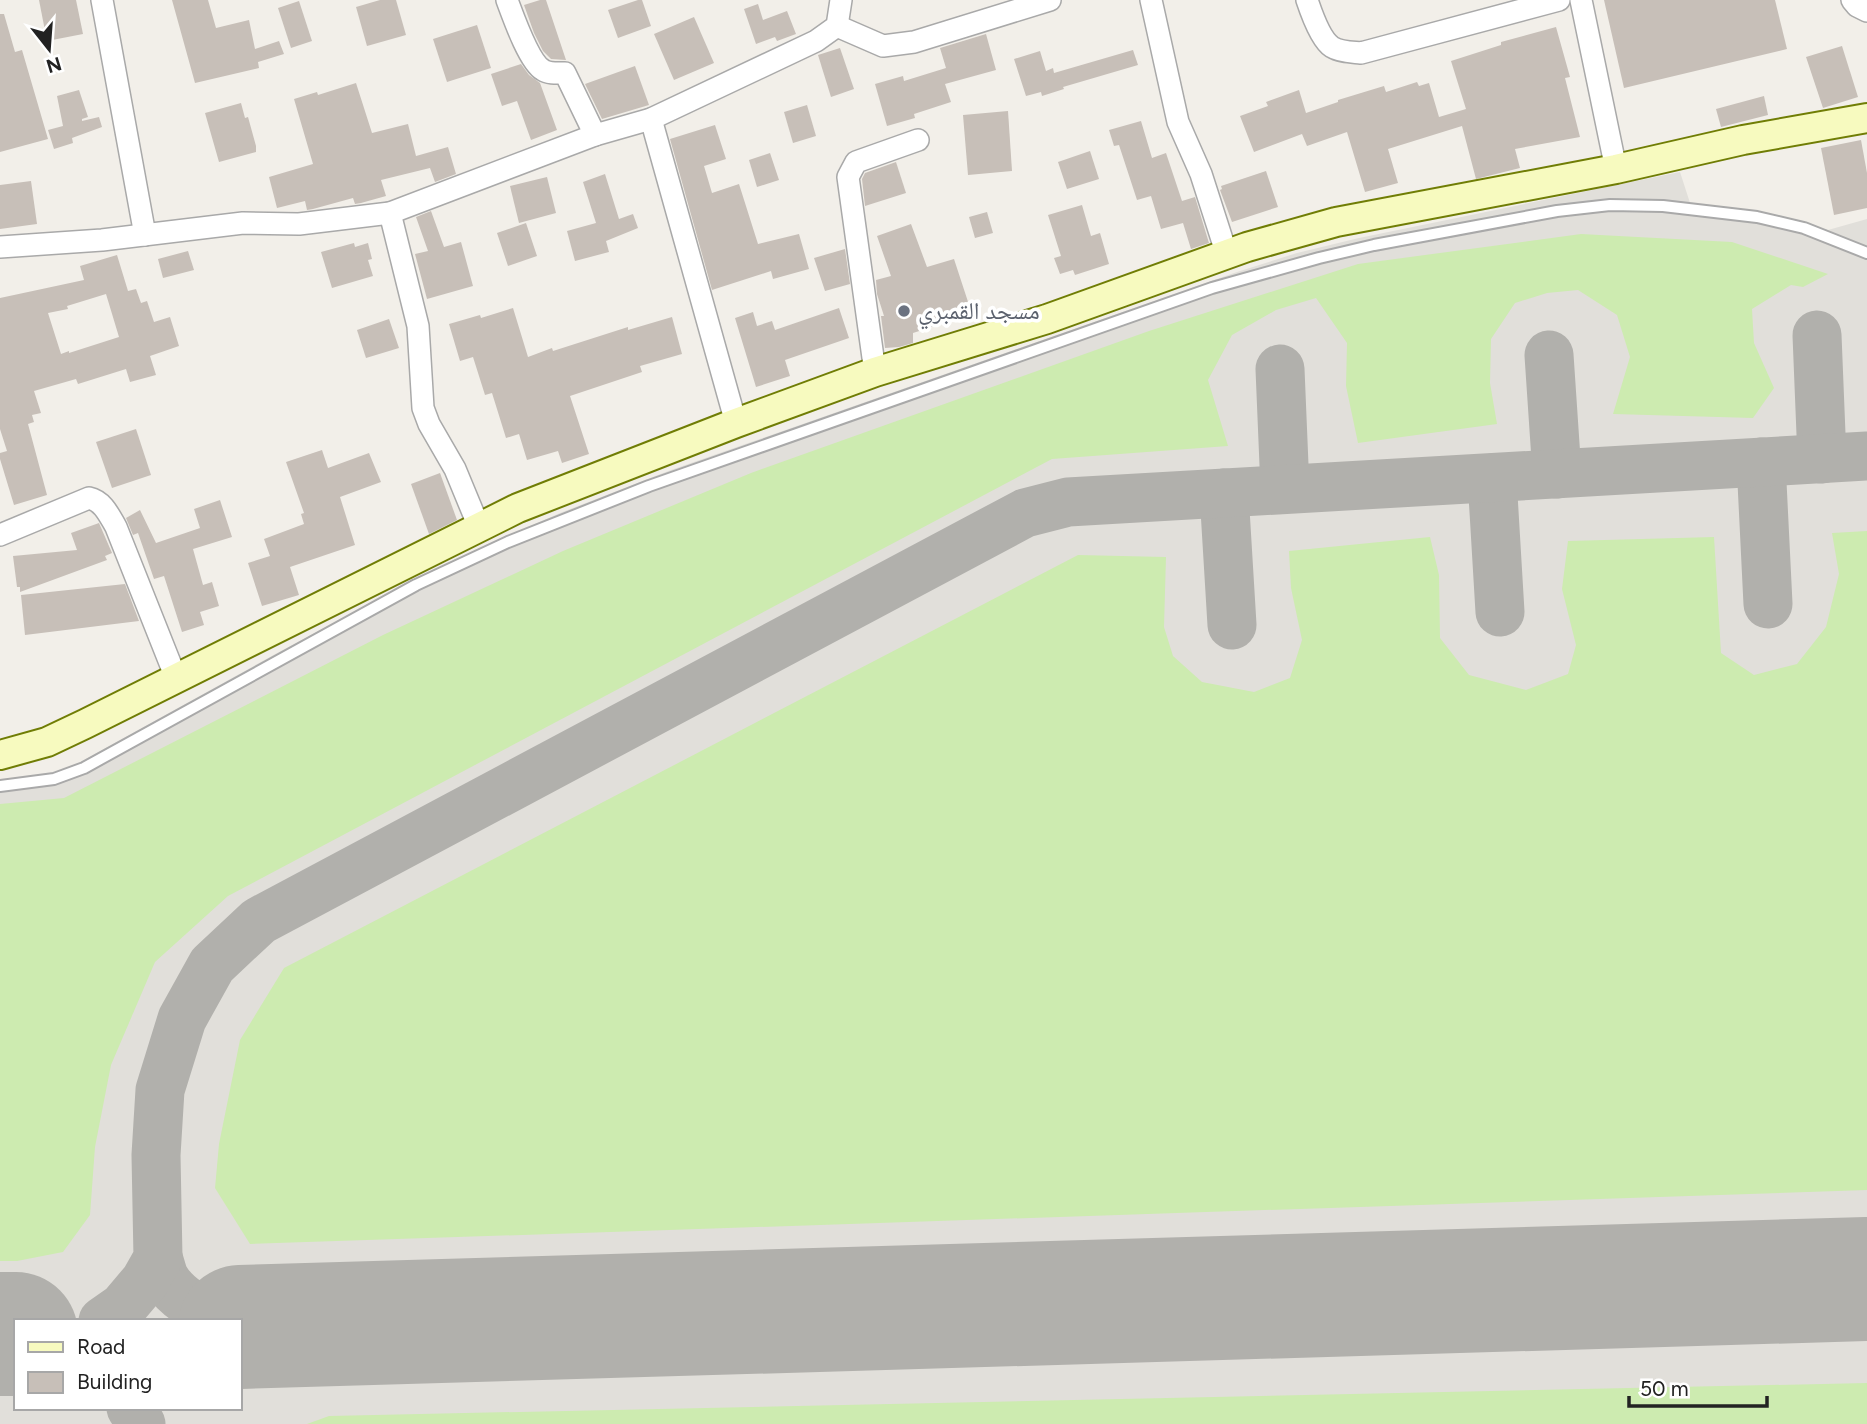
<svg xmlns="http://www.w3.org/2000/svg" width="1867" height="1424" font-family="Figtree,'Noto Naskh Arabic',sans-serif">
<rect width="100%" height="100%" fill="#f2efe9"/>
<path fill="#e1dfda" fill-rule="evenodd" d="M1680 172 1691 206 1772 214 1828 230 1867 219V1424H0V779L57 775 279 652 445 564 560 513 671 470 1237 272 1297 253 1359 238ZM16 1321H240V1408H16Z"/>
<g fill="#cdebb0">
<polygon points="1581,234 1732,242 1828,274 1803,287 1791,285 1752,309 1754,343 1774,388 1753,418 1613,414 1630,357 1617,315 1578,290 1547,293 1515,303 1491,339 1490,383 1497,424 1358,443 1346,386 1347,343 1316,298 1276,310 1232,335 1208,380 1228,446 1052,459 228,896 155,962 111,1065 95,1147 90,1215 63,1252 17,1261 0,1261 0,804 64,798 383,635 563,551 751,473 1149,331 1358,264"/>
<polygon points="1867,531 1867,1190 250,1244 215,1188 219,1144 240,1040 284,968 1078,555 1166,557 1164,627 1173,656 1202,682 1254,692 1290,678 1302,640 1291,588 1289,551 1430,537 1439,575 1440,638 1469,675 1526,690 1568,674 1576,645 1562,589 1568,541 1714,537 1721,653 1754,675 1797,664 1826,627 1839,574 1832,533"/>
<polygon points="1867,1383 1867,1424 307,1424 329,1416"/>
</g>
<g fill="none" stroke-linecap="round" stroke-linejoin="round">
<g stroke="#b1b0ac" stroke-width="49">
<polyline points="1817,335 1822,459"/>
<polyline points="1549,355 1557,474"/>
<polyline points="1280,369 1285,489"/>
<polyline points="1761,462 1768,604"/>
<polyline points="1492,478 1500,612"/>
<polyline points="1224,493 1232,625"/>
<path d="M158 1258C161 1265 162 1274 166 1280 178 1300 203 1311 222 1321"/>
<polyline points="103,1321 123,1307 145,1281 158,1258 156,1155 160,1090 182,1019 212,965 259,921 1025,513 1068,502 1867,456"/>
<polyline points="0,1336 16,1340"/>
<polyline points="240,1343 266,1326"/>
<polyline points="131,1408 141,1424"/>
</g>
<g stroke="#b1b0ac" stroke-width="124">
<polyline points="240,1327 1867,1279"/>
<polyline points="0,1334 16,1334"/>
</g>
</g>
<g fill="#c7bfb8" fill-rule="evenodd">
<polygon points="39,0 76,0 83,34 47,41"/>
<polygon points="172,0 208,0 216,28 249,20 255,49 279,41 284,54 258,62 259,68 195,83"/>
<polygon points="380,0 396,0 406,35 367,46 356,7"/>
<polygon points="540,0 546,0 566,60 551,59 543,51 534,33 524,5"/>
<polygon points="638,0 642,0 651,26 618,38 608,10"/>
<polygon points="1604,0 1775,0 1787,49 1624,88"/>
<polygon points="299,1 312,41 291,48 278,8"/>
<polygon points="758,4 763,20 787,11 796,34 777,41 775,37 756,44 744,9"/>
<polygon points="0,14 4,14 15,52 22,50 48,139 0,152"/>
<polygon points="694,17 714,63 674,80 654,34"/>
<polygon points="477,25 491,68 447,82 433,39"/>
<polygon points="1556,27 1570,77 1565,78 1580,137 1515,149 1520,168 1476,179 1462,126 1388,149 1398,183 1365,192 1347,132 1307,146 1302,134 1254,152 1240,116 1268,106 1266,102 1299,90 1306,113 1338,102 1338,100 1384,86 1386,92 1417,82 1419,86 1429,83 1439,117 1466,109 1451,61 1501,45 1501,42"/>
<polygon points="986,34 996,70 945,84 951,102 914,114 915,118 887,126 875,84 903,76 904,81 946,68 940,48"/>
<polygon points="1842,46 1858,97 1823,108 1806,57"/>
<polygon points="840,48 854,89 831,97 818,55"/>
<polygon points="1133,50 1138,65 1063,87 1064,89 1042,96 1041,92 1026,96 1014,59 1040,51 1046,71 1053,68 1054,73"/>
<polygon points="521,64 529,75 540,83 557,130 531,140 517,101 502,106 491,74"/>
<polygon points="635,66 649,105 602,119 585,84"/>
<polygon points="356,83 372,133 408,124 416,156 448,147 456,174 435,182 430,168 381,180 386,196 361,203 355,204 353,198 313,209 307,210 305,201 277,208 269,177 313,164 294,99 317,92 318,95"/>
<polygon points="79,90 88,117 82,119 82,121 99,117 102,127 72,138 73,143 54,149 48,130 63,126 57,96"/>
<polygon points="1764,96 1768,115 1721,127 1716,109"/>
<polygon points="241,103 245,118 248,117 256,146 256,152 219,162 205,113"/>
<polygon points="807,105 816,136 793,143 784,112"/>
<polygon points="1008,111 1012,171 968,175 963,115"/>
<polygon points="1141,121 1152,158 1166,153 1182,201 1195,197 1209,243 1191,249 1183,223 1161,229 1151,196 1137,200 1119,145 1114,146 1109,130"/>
<polygon points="715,125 726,159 704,166 712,193 739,184 758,244 799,234 809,269 773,279 771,271 712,290 670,139"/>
<polygon points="1861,140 1867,173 1867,208 1834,215 1821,148"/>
<polygon points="1090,151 1099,179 1067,189 1058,162"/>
<polygon points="770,153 779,180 757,187 749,160"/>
<polygon points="896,162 906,193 865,206 862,179 865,173"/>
<polygon points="1266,171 1278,207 1232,222 1220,190 1222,189 1221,186"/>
<polygon points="605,174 619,219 633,214 638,228 606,241 609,252 575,261 567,231 596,223 583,182"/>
<polygon points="547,177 556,213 519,223 510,186"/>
<polygon points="31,181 37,224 0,229 0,185"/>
<polygon points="1082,205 1091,236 1100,233 1109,264 1075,275 1073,270 1060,274 1054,258 1061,256 1048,215"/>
<polygon points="431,211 444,247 461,242 473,286 427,299 415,254 428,251 416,217"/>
<polygon points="987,212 993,233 975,238 969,217"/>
<polygon points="526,223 537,256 508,266 497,233"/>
<polygon points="911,224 927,267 954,259 972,314 913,333 913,343 899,347 885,348 881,316 884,316 877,294 876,280 891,276 877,236"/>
<polygon points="354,243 355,247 368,243 372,259 368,260 373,276 332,288 321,252"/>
<polygon points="845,249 850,284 825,291 814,258"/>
<polygon points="188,251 194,270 163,278 158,259"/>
<path d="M117 255 128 291 136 289 141 303 147 301 154 322 170 317 179 346 150 356 156 375 130 382 126 369 78 384 76 379 34 391 41 413 32 415 34 422 28 424 47 495 14 505 0 459V453L7 451 0 429V298L84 280 80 266ZM106 294 119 337 69 353V351L61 354 48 313 68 309 67 306Z"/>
<polygon points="513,308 528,357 552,348 553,351 628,327 628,330 672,317 682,354 640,366 642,372 570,396 589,454 562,463 558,451 527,460 519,434 506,438 492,393 485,395 473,357 460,361 449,324 480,315 481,318"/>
<polygon points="839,308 849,338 785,360 790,376 756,387 735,318 753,312 757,326 772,321 775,330"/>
<polygon points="389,319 399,348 366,358 357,330"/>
<polygon points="136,429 151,475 112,488 96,442"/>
<polygon points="322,450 328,468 369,453 381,482 340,497 355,545 290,567 299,595 262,606 248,563 270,556 264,539 304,524 301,514 304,513 286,462"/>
<polygon points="440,473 457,520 429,534 411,484"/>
<polygon points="220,500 232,537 193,549 203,585 212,582 219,606 200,612 204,625 182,632 164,576 154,579 138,533 133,535 126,518 140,510 156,543 200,528 194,509"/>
<polygon points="99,523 112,553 105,556 107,560 20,592 20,587 17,587 13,556 77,550 71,533"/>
<polygon points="125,584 139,621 25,635 21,595"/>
</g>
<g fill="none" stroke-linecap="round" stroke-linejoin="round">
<defs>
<polyline id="lane" points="0,786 54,779 84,768 416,585 508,542 649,486 1212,288 1319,258 1374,245 1557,211 1610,205 1663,206 1757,217 1804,228 1867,253"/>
<g id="street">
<polyline points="102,0 145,235"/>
<path d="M507 0C513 16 529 62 543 70 549 74 558 73 565 73L595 135"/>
<polyline points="1151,0 1178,122 1201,174 1227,255"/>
<path d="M1307 0C1311 12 1321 40 1332 47 1340 52 1352 52 1361 53L1559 0"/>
<polyline points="1581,0 1616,169"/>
<polyline points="1852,0 1857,6 1867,11"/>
<polyline points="837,26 883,46 914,42 1050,0"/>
<polyline points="651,119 736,423"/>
<polyline points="390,213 418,326 423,408 429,424 455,469 479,527"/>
<polyline points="0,247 102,240 243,223 299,224 390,213 595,135 651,119 816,41 837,26 841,0"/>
<polyline points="875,372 848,177 856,162 918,140"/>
<path d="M0 535 89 498C103 501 109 515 116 527L176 678"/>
</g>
<polyline id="secondary" points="0,755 47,742 85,724 518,508 736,423 875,372 1047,319 1247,247 1336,222 1616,169 1743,140 1867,118"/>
</defs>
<use href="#lane" stroke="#a9a9a9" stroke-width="14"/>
<use href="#street" stroke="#a9a9a9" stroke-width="24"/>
<use href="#secondary" stroke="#707d05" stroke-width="32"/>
<use href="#lane" stroke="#fff" stroke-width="10"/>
<use href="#street" stroke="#fff" stroke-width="21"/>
<use href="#secondary" stroke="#f7fabf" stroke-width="28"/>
</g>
<circle fill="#6b7280" stroke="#fff" stroke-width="2.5" cx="904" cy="311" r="7"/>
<g text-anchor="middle" stroke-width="7" stroke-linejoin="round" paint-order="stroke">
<g font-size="24" fill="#5b616d" stroke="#fff" text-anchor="start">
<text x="918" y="319">مسجد القمبري</text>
</g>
</g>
<rect x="14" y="1319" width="228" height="91" fill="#ffffff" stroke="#a7a7a7" stroke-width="2"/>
<rect x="28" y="1342" width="35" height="10" fill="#f7fabf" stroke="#a7a7a7" stroke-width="2"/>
<text x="77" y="1354" font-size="21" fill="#222222">Road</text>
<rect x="28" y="1372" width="35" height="21" fill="#c7bfb8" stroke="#a7a7a7" stroke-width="2"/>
<text x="77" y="1389" font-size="21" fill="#222222">Building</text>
<g transform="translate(49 49) rotate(163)" stroke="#ffffff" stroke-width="5" paint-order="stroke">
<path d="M0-5L12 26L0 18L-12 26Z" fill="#222222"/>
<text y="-10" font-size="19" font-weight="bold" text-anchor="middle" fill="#222222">N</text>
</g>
<path d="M1629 1396v10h138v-10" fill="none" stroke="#222222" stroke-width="3.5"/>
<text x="1640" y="1396" font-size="21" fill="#222222" stroke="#ffffff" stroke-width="5" paint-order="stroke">50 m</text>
</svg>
